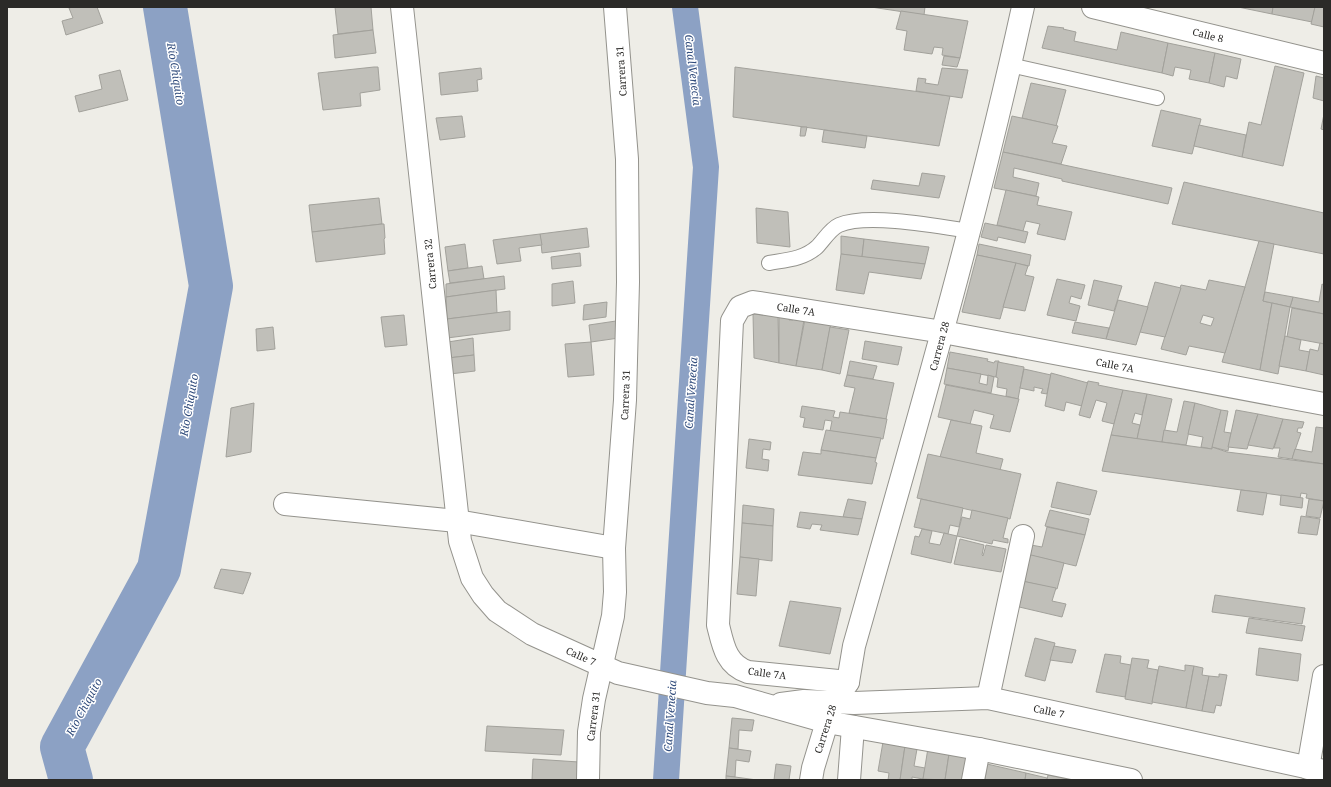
<svg xmlns="http://www.w3.org/2000/svg" width="1331" height="787" font-family="'Noto Serif',serif">
<rect width="100%" height="100%" fill="#eeede7"/>
<g fill="none" stroke-linecap="round" stroke-linejoin="round">
<polyline stroke="#8ca1c4" stroke-width="26" points="666,780 706,167 685,7"/>
<polyline stroke="#8ca1c4" stroke-width="44" points="71,780 62,747 159,569 211,286 165,7"/>
</g>
<g fill="#c0bfb9" stroke="#a2a19b" fill-rule="evenodd">
<polygon points="73,7 97,7 103,23 66,35 62,21 73,18 69,8"/>
<polygon points="335,7 371,7 373,30 338,34"/>
<polygon points="871,7 925,7 924,15"/>
<polygon points="1238,7 1273,7 1272,14"/>
<polygon points="1273,7 1315,7 1312,22 1272,14"/>
<polygon points="1315,7 1324,7 1324,27 1311,24"/>
<polygon points="901,11 968,21 960,58 942,55 943,48 934,47 932,54 904,50 907,31 896,29"/>
<polygon points="1048,26 1064,28 1063,29 1076,32 1074,41 1117,50 1121,32 1168,43 1162,73 1042,48"/>
<polygon points="373,30 376,53 335,58 333,35"/>
<polygon points="1168,43 1215,53 1209,83 1189,79 1191,70 1175,67 1173,76 1162,73"/>
<polygon points="1215,53 1241,59 1237,79 1226,76 1224,87 1209,83"/>
<polygon points="944,56 960,58 957,67 942,65"/>
<polygon points="1275,66 1304,73 1283,166 1242,157 1249,122 1261,125"/>
<polygon points="374,67 378,67 380,90 360,93 361,106 323,110 318,73"/>
<polygon points="735,67 950,96 939,146 733,117"/>
<polygon points="481,68 482,79 477,80 478,91 441,95 439,73"/>
<polygon points="942,68 968,70 962,98 916,91 918,78 926,79 925,83 938,85"/>
<polygon points="120,70 128,100 79,112 75,96 102,89 99,75"/>
<polygon points="1316,76 1324,78 1324,101 1313,98"/>
<polygon points="1031,83 1066,90 1056,126 1022,118"/>
<polygon points="1161,110 1201,119 1192,154 1152,146"/>
<polygon points="1324,114 1324,130 1321,129"/>
<polygon points="462,116 465,137 440,140 436,118"/>
<polygon points="1012,116 1058,126 1052,143 1067,146 1061,164 1003,152"/>
<polygon points="1199,125 1246,135 1242,157 1194,146"/>
<polygon points="801,127 807,127 805,136 800,136"/>
<polygon points="824,130 867,136 865,148 822,142"/>
<polygon points="1003,152 1172,188 1168,204 1062,181 1062,179 1014,168 1013,177 1039,183 1036,196 994,188"/>
<polygon points="922,173 945,176 939,198 871,189 873,180 919,186"/>
<polygon points="1184,182 1324,213 1324,254 1172,224"/>
<polygon points="1006,190 1039,197 1037,205 1072,212 1065,240 1037,234 1040,224 1026,221 1023,231 997,225"/>
<polygon points="379,198 382,224 312,232 309,205"/>
<polygon points="756,208 788,212 790,247 757,243"/>
<polygon points="985,223 1028,232 1025,243 998,237 997,241 981,237"/>
<polygon points="382,224 384,224 385,238 384,239 385,254 316,262 312,232"/>
<polygon points="587,228 589,247 542,253 540,234"/>
<polygon points="540,234 542,245 519,248 521,261 497,264 493,240"/>
<polygon points="841,236 864,239 862,257 841,254"/>
<polygon points="864,239 929,247 925,264 862,257"/>
<polygon points="1259,241 1274,244 1263,301 1272,303 1260,370 1222,362"/>
<polygon points="465,244 468,268 448,271 445,247"/>
<polygon points="979,244 1031,255 1029,266 977,255"/>
<polygon points="580,253 581,266 552,269 551,257"/>
<polygon points="841,254 925,264 921,279 869,272 864,294 836,290"/>
<polygon points="977,255 1016,263 1000,319 962,312"/>
<polygon points="1016,263 1028,266 1025,275 1034,277 1025,311 1003,307"/>
<polygon points="482,266 484,279 450,283 448,271"/>
<polygon points="504,276 505,289 446,297 446,284"/>
<polygon points="1057,279 1085,285 1081,299 1071,296 1069,303 1080,306 1076,321 1047,315"/>
<polygon points="1094,280 1122,286 1114,311 1088,305"/>
<path d="M1209 280 1245 287 1225 353 1189 346 1186 355 1161 349 1181 285 1206 290ZM1203 315 1214 318 1211 326 1200 323Z"/>
<polygon points="573,281 575,303 552,306 552,284"/>
<polygon points="1155,282 1181,288 1165,337 1140,332"/>
<polygon points="1322,284 1324,285 1324,314 1290,307 1293,297 1319,302"/>
<polygon points="496,290 497,313 447,319 446,297"/>
<polygon points="1265,292 1293,297 1290,307 1263,301"/>
<polygon points="1118,300 1148,307 1136,345 1106,339"/>
<polygon points="607,302 606,317 583,320 584,305"/>
<polygon points="1272,303 1290,307 1278,374 1260,370"/>
<polygon points="1292,308 1324,314 1324,344 1287,337"/>
<polygon points="510,311 510,330 447,338 447,319"/>
<polygon points="759,311 778,315 779,363 754,358 753,314 759,314"/>
<polygon points="404,315 407,345 385,347 381,317"/>
<polygon points="779,315 789,318 789,320 793,320 793,318 804,320 796,366 779,363"/>
<polygon points="805,319 831,323 822,370 796,366"/>
<polygon points="616,321 619,338 591,342 589,325"/>
<polygon points="1075,322 1109,328 1106,339 1072,333"/>
<polygon points="273,327 275,349 257,351 256,329"/>
<polygon points="830,327 849,330 840,374 822,370"/>
<polygon points="1285,336 1301,340 1299,350 1310,352 1306,371 1279,366"/>
<polygon points="473,338 474,355 448,358 448,342"/>
<polygon points="865,341 902,347 898,365 862,359"/>
<polygon points="591,342 594,375 568,377 565,344"/>
<polygon points="1320,343 1324,344 1324,375 1306,371 1310,349 1318,351"/>
<polygon points="950,352 988,359 987,361 994,363 995,361 999,361 996,377 947,368"/>
<polygon points="474,355 475,371 450,374 448,358"/>
<polygon points="850,361 877,366 873,379 847,375"/>
<polygon points="998,362 1024,367 1018,399 1006,396 1007,389 997,387 998,378 996,377"/>
<polygon points="947,368 981,374 979,383 987,385 988,375 994,377 991,393 944,384"/>
<polygon points="1024,369 1051,375 1047,394 1041,393 1043,389 1034,387 1034,391 1020,388"/>
<polygon points="1051,373 1088,383 1082,406 1066,402 1064,411 1045,406"/>
<polygon points="847,375 894,383 886,419 849,413 855,388 844,386"/>
<polygon points="1088,381 1099,383 1098,385 1123,390 1114,424 1102,421 1107,403 1096,400 1090,418 1079,415"/>
<polygon points="946,385 1019,399 1010,432 990,428 994,415 974,410 970,424 938,417"/>
<polygon points="1123,390 1147,394 1142,415 1135,413 1132,423 1140,425 1137,439 1111,435"/>
<polygon points="1147,394 1172,399 1162,442 1137,439"/>
<polygon points="1184,401 1195,403 1186,445 1162,442 1164,430 1177,432"/>
<polygon points="254,403 251,452 226,457 231,408"/>
<polygon points="1195,403 1221,410 1212,449 1201,447 1203,437 1188,434"/>
<polygon points="802,406 835,411 833,417 839,418 840,412 887,419 883,439 830,431 832,421 825,420 823,430 803,427 805,418 800,417"/>
<polygon points="1221,410 1228,411 1224,432 1231,433 1228,451 1212,447"/>
<polygon points="1236,410 1258,414 1247,449 1228,447"/>
<polygon points="1258,414 1283,419 1273,449 1248,445"/>
<polygon points="1283,419 1304,422 1302,428 1298,428 1297,432 1301,433 1292,459 1278,457 1280,448 1274,448"/>
<polygon points="951,420 982,426 976,453 1003,459 1000,470 940,457"/>
<polygon points="1316,427 1324,428 1324,464 1292,459 1295,449 1312,452"/>
<polygon points="826,430 881,438 876,458 821,450"/>
<polygon points="1111,435 1212,449 1212,447 1227,452 1324,464 1324,501 1306,498 1307,494 1301,493 1300,498 1102,471"/>
<polygon points="749,439 771,442 770,450 763,449 762,459 769,460 768,471 746,468"/>
<polygon points="821,450 876,458 875,462 877,463 872,484 798,475 803,452 821,454"/>
<polygon points="928,454 1021,474 1010,519 917,498"/>
<polygon points="1057,482 1097,491 1090,515 1051,507"/>
<polygon points="1241,490 1267,493 1263,515 1237,511"/>
<polygon points="1281,495 1303,498 1302,508 1280,505"/>
<polygon points="848,499 866,502 862,519 843,517"/>
<polygon points="921,499 963,508 959,527 950,525 948,534 914,527"/>
<polygon points="1309,499 1324,501 1320,518 1306,516"/>
<polygon points="743,505 774,509 773,526 742,523"/>
<polygon points="972,510 1008,518 1003,538 1008,539 1008,543 993,540 992,544 957,536 962,517 970,519"/>
<polygon points="1050,510 1089,519 1085,535 1045,526"/>
<polygon points="800,512 862,519 858,535 820,530 822,525 812,524 810,529 797,527"/>
<polygon points="1301,516 1320,519 1317,535 1298,533"/>
<polygon points="742,523 773,526 772,561 740,557"/>
<polygon points="1047,527 1085,535 1076,566 1029,555 1031,545 1042,547"/>
<polygon points="922,529 932,531 929,543 940,545 944,533 957,536 951,563 911,554 915,536 919,537"/>
<polygon points="960,539 984,545 982,555 983,556 986,545 1006,549 1001,572 954,564"/>
<polygon points="1027,554 1064,563 1057,589 1022,581"/>
<polygon points="740,557 759,559 756,596 737,594"/>
<polygon points="221,569 251,573 243,594 214,588"/>
<polygon points="1022,581 1056,588 1052,601 1066,604 1062,617 1015,606"/>
<polygon points="1215,595 1305,608 1302,624 1212,612"/>
<polygon points="790,601 841,608 830,654 779,646"/>
<polygon points="1249,618 1305,626 1302,641 1246,633"/>
<polygon points="1035,638 1055,643 1045,681 1025,676"/>
<polygon points="1054,646 1076,650 1072,663 1050,660"/>
<polygon points="1259,648 1301,654 1298,681 1256,675"/>
<polygon points="1105,654 1121,656 1120,663 1131,665 1125,697 1096,692"/>
<polygon points="1132,658 1149,660 1147,668 1158,670 1152,704 1125,699"/>
<polygon points="1185,665 1194,666 1186,708 1152,702 1159,666 1185,671"/>
<polygon points="1194,666 1203,668 1202,675 1209,676 1202,711 1186,708"/>
<polygon points="1219,674 1227,675 1221,706 1216,705 1214,713 1202,711 1209,676 1219,677"/>
<polygon points="732,718 754,720 752,731 739,730 738,749 729,748"/>
<polygon points="487,726 564,730 561,755 485,751"/>
<polygon points="883,742 905,746 900,780 888,780 889,773 878,771"/>
<polygon points="905,746 917,749 914,766 925,768 923,779 912,777 912,780 900,780"/>
<polygon points="729,748 751,751 749,762 736,760 735,777 726,776"/>
<polygon points="928,748 949,754 945,780 923,779"/>
<polygon points="949,754 970,757 966,780 945,780"/>
<polygon points="533,759 579,762 578,780 532,780"/>
<polygon points="776,764 791,766 789,780 774,780"/>
<polygon points="987,764 1026,773 1025,780 985,780"/>
<polygon points="1026,773 1047,778 1047,780 1025,780"/>
<polygon points="1048,775 1068,779 1072,780 1047,780"/>
<polygon points="726,776 735,777 757,780 726,780"/>
</g>
<g fill="none" stroke-linecap="round" stroke-linejoin="round">
<defs>
<g id="service">
<polyline points="1010,65 1157,98"/>
<path d="M769 263C786 260 804 259 817 247 824 240 830 229 839 225 867 213 937 226 969 231"/>
</g>
<g id="minor">
<polyline points="1093,7 1324,63"/>
<polyline points="285,504 457,521 614,548"/>
<path d="M848 682 748 672C726 665 723 645 718 625L732 321 740 307 753 302 943 332 1324 404"/>
<polyline points="988,698 1023,536"/>
<polyline points="1308,768 1324,676"/>
<polyline points="588,780 589,732 594,699 613,616 615,592 614,548 625,400 628,282 627,159 615,7"/>
<polyline points="811,780 813,768 827,722"/>
<polyline points="849,780 853,727"/>
<polyline points="973,780 979,749"/>
</g>
<g id="primary">
<polyline points="402,7 460,541 472,578 483,595 497,611 532,634 618,673 707,693 735,696 827,722 979,749 1131,780"/>
<polyline points="781,704 804,701 854,703 988,698 1324,771"/>
<path d="M827 722 833 703 848 682 854 646C914 434 976 222 1023 7"/>
</g>
</defs>
<use href="#service" stroke="#94938d" stroke-width="16"/>
<use href="#minor" stroke="#94938d" stroke-width="24"/>
<use href="#primary" stroke="#94938d" stroke-width="24"/>
<use href="#service" stroke="#fff" stroke-width="14"/>
<use href="#minor" stroke="#fff" stroke-width="22"/>
<use href="#primary" stroke="#fff" stroke-width="22"/>
</g>
<g text-anchor="middle" stroke-width="3" stroke-linejoin="round" paint-order="stroke">
<g font-size="10" fill="#2b2a28" stroke="#fff">
<text transform="translate(1208 35) rotate(14)" y="4">Calle 8</text>
<text transform="translate(621 71) rotate(-94)" y="4">Carrera 31</text>
<text transform="translate(430 264) rotate(-96)" y="4">Carrera 32</text>
<text transform="translate(796 309) rotate(9)" y="4">Calle 7A</text>
<text transform="translate(939 346) rotate(-75)" y="4">Carrera 28</text>
<text transform="translate(1115 365) rotate(11)" y="4">Calle 7A</text>
<text transform="translate(625 395) rotate(-88)" y="4">Carrera 31</text>
<text transform="translate(581 656) rotate(24)" y="4">Calle 7</text>
<text transform="translate(767 673) rotate(7)" y="4">Calle 7A</text>
<text transform="translate(1049 711) rotate(12)" y="4">Calle 7</text>
<text transform="translate(593 716) rotate(-83)" y="4">Carrera 31</text>
<text transform="translate(825 729) rotate(-72)" y="4">Carrera 28</text>
</g>
<g font-size="11" font-style="italic" fill="#324d7d" stroke="#fff">
<text transform="translate(693 70) rotate(83)" y="4">Canal Venecia</text>
<text transform="translate(176 74) rotate(81)" y="4">Río Chiquito</text>
<text transform="translate(691 393) rotate(-86)" y="4">Canal Venecia</text>
<text transform="translate(189 405) rotate(-80)" y="4">Río Chiquito</text>
<text transform="translate(84 707) rotate(-62)" y="4">Río Chiquito</text>
<text transform="translate(670 716) rotate(-86)" y="4">Canal Venecia</text>
</g>
</g>
<rect width="1331" height="787" fill="none" stroke="#2b2a28" stroke-width="16"/>
</svg>
